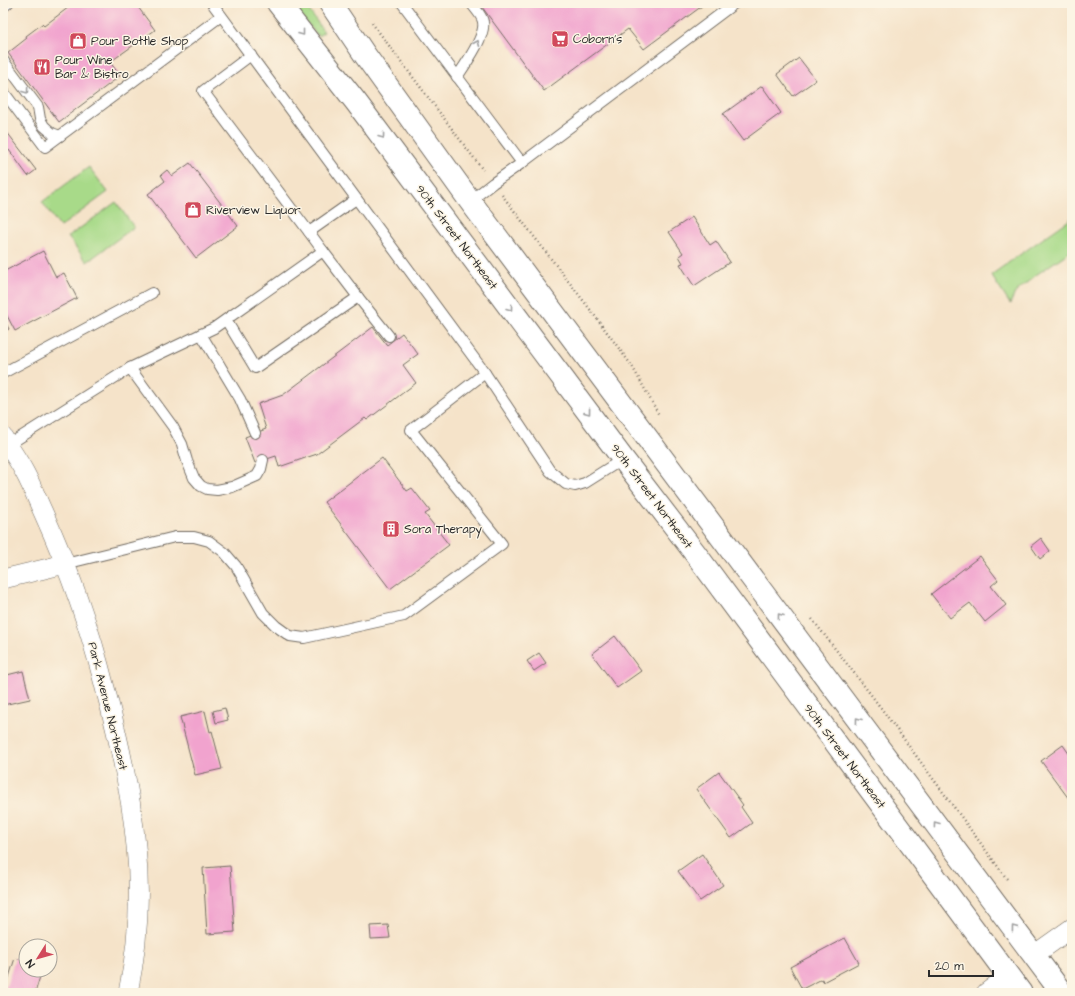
<svg xmlns="http://www.w3.org/2000/svg" width="1075" height="996" font-family="'Architects Daughter',sans-serif">
<rect width="100%" height="100%" fill="#fcf5e5"/>
<filter id="ink" filterUnits="userSpaceOnUse"><feTurbulence type="fractalNoise" baseFrequency=".025" numOctaves="2"/><feDisplacementMap in="SourceGraphic" scale="8" xChannelSelector="R" yChannelSelector="G"/><feConvolveMatrix kernelMatrix="1 2 1 2 8 2 1 2 1" color-interpolation-filters="sRGB"/></filter>
<filter id="wash" filterUnits="userSpaceOnUse"><feTurbulence type="fractalNoise" baseFrequency=".012" numOctaves="4" result="noise"/><feDisplacementMap in="SourceGraphic" scale="16" xChannelSelector="R" yChannelSelector="G"/><feGaussianBlur stdDeviation="0.9" result="paint"/><feColorMatrix in="noise" values="0 0 0 0 0 0 0 0 0 0 0 0 0 0 0 0 0 1.4 0 .05"/><feComposite in="paint" operator="in"/></filter>
<g filter="url(#wash)">
<rect width="100%" height="100%" fill="#f5e3c9"/>
<g fill="#a8da89" stroke="#6a825a">
<polygon points="290,3 304,3 324,32 318,36"/>
<polygon points="89,167 108,192 60,227 42,202"/>
<polygon points="116,202 134,227 87,262 68,237"/>
<polygon points="1072,218 1072,250 1036,275 1015,293 1010,304 991,275"/>
</g>
<g id="blocks">
<g fill="#f1a3ce">
<polygon points="72,3 135,3 155,30 110,62 120,76 59,122 8,53 27,38 26,36 42,24 44,26 73,4"/>
<polygon points="479,3 700,3 702,6 644,49 628,29 544,91"/>
<polygon points="799,58 816,80 793,96 777,74"/>
<polygon points="762,86 781,113 743,141 723,114"/>
<polygon points="3,127 36,170 28,176 9,150 3,154"/>
<polygon points="190,163 238,226 196,258 148,194 165,181 161,175 167,170 172,176"/>
<polygon points="692,217 710,245 716,241 730,262 694,286 680,264 683,263 679,256 683,253 669,232"/>
<polygon points="43,251 56,277 64,273 77,298 15,331 3,308 3,272"/>
<polygon points="3,318 9,329 3,333"/>
<polygon points="373,327 387,345 402,333 418,354 403,365 416,383 367,420 365,418 317,454 279,467 276,456 255,463 245,437 266,429 258,404 283,395"/>
<polygon points="382,458 407,491 412,488 430,511 425,514 449,545 390,589 324,502"/>
<polygon points="1041,538 1050,551 1040,559 1031,546"/>
<polygon points="980,556 998,580 991,586 1006,605 985,622 970,603 950,618 931,594"/>
<polygon points="615,636 641,671 617,688 592,654"/>
<polygon points="539,653 546,663 534,671 527,661"/>
<polygon points="23,671 30,699 3,705 3,676"/>
<polygon points="225,708 228,720 216,723 213,711"/>
<polygon points="205,711 210,732 212,731 222,769 195,775 180,717"/>
<polygon points="1063,745 1072,758 1072,803 1041,761"/>
<polygon points="719,772 743,805 741,807 752,823 731,838 696,789"/>
<polygon points="702,854 723,885 700,901 678,871"/>
<polygon points="230,866 235,932 207,934 203,868"/>
<polygon points="388,925 390,938 371,939 370,926"/>
<polygon points="845,938 859,963 823,982 822,979 802,989 790,967"/>
<polygon points="15,958 26,961 26,970 42,970 35,993 4,993"/>
</g>
</g>
</g>
<g filter="url(#ink)">
<use href="#blocks" fill-opacity="0" stroke="#726b62" stroke-width="1"/>
<g fill="none" stroke-linecap="round" stroke-linejoin="round">
<defs>
<g id="service">
<polyline points="212,3 485,373 550,471 566,484 575,486 585,483 623,459"/>
<polyline points="402,3 522,163 735,3"/>
<polyline points="3,7 8,3"/>
<polyline points="251,55 203,91 309,232"/>
<polyline points="3,60 38,107 40,119 44,126 52,133 60,136"/>
<path d="M457 77C465 65 486 36 483 22 482 15 475 9 471 3"/>
<polyline points="3,91 45,147 221,16"/>
<polyline points="470,201 493,183 522,163"/>
<polyline points="358,297 389,336"/>
<polyline points="226,320 255,368 358,297 323,251"/>
<polyline points="201,334 240,399 255,433"/>
<polyline points="130,368 214,328 323,251 309,232 356,199"/>
<polyline points="3,373 152,293"/>
<polyline points="8,445 130,368 173,427 182,444 187,461 194,478 201,486 207,489 217,490 232,487 257,476 261,469 263,460"/>
<polyline points="65,564 175,537 194,537 209,541 224,552 236,566 263,613 276,626 290,636 304,638 404,616 502,544 411,430 485,373"/>
</g>
<g id="minor">
<path d="M3 437C10 449 19 461 25 473 32 486 37 499 43 512 69 569 90 628 105 688 119 740 131 792 136 846 141 894 138 945 128 993"/>
<polyline points="3,579 65,564"/>
<polyline points="1034,955 1072,928"/>
<polyline points="986,993 1008,976"/>
</g>
<g id="secondary">
<polyline points="278,3 356,102 623,459 695,553 1021,993"/>
<polyline points="330,3 365,55 470,201 1062,993"/>
</g>
</defs>
<use href="#service" stroke="#726b62" stroke-width="12"/>
<use href="#minor" stroke="#726b62" stroke-width="20"/>
<use href="#secondary" stroke="#726b62" stroke-width="24"/>
<g stroke="#726b62" stroke-width="2.5" stroke-dasharray="1 3" stroke-linecap="butt">
<polyline points="372,23 483,170"/>
<polyline points="502,195 589,308 632,366 659,415"/>
<polyline points="812,619 872,696 1007,879"/>
</g>
<use href="#service" stroke="#fff" stroke-width="10"/>
<use href="#minor" stroke="#fff" stroke-width="19"/>
<use href="#secondary" stroke="#fff" stroke-width="22"/>
</g>
<defs><path id="oneway-chevron" d="M-2-3.5L2.5 0L-2 3.5" fill="none" stroke-width="1.6" stroke-linecap="round" stroke-linejoin="round"/></defs>
<g stroke="#a0a0a0">
<use href="#oneway-chevron" transform="translate(302 33) rotate(52)"/>
<use href="#oneway-chevron" transform="translate(477 43) rotate(-67)"/>
<use href="#oneway-chevron" transform="translate(26 91) rotate(54)"/>
<use href="#oneway-chevron" transform="translate(382 136) rotate(53)"/>
<use href="#oneway-chevron" transform="translate(510 308) rotate(53)"/>
<use href="#oneway-chevron" transform="translate(588 412) rotate(53)"/>
<use href="#oneway-chevron" transform="translate(780 616) rotate(-127)"/>
<use href="#oneway-chevron" transform="translate(858 720) rotate(-127)"/>
<use href="#oneway-chevron" transform="translate(936 824) rotate(-127)"/>
<use href="#oneway-chevron" transform="translate(1014 928) rotate(-127)"/>
</g>
</g>
<defs>
<symbol id="supermarket-square" viewBox="-11 -11 22 22"><rect x="-9" y="-9" width="18" height="18" rx="4" fill="#d1495b" stroke="#fcf5e5"/><path d="M-6-5.5h2.5l.6 2H6L4.5 2H-2.5L-4.4-4H-6ZM-1.5 3.2a1.3 1.3 0 1 0 .1 0ZM3 3.2a1.3 1.3 0 1 0 .1 0Z" fill="#fff"/></symbol>
<symbol id="shop-square" viewBox="-11 -11 22 22"><rect x="-9" y="-9" width="18" height="18" rx="4" fill="#d1495b" stroke="#fcf5e5"/><path d="M-5-2.5h2.3a2.7 3.5 0 0 1 5.4 0H5L5.5 6h-11ZM-1.5-2.5h3a1.5 2.3 0 0 0-3 0Z" fill="#fff"/></symbol>
<symbol id="restaurant-square" viewBox="-11 -11 22 22"><rect x="-9" y="-9" width="18" height="18" rx="4" fill="#d1495b" stroke="#fcf5e5"/><path d="M-5-6h1v4h1v-4h1v4h1v-4h1v5L-1.5 .5V6h-2V.5L-5-1ZM5-6V6H3V1.5H1.5Q1.5-4 5-6Z" fill="#fff"/></symbol>
<symbol id="building-square" viewBox="-11 -11 22 22"><rect x="-9" y="-9" width="18" height="18" rx="4" fill="#d1495b" stroke="#fcf5e5"/><path d="M-4-6H4V6H1V3H-1V6H-4ZM-2.5-4.3h1.7v1.8h-1.7ZM.8-4.3h1.7v1.8H.8ZM-2.5-1h1.7V.8h-1.7ZM.8-1h1.7V.8H.8Z" fill="#fff"/></symbol>
</defs>
<g fill-rule="evenodd">
<use href="#supermarket-square" x="550" y="29" width="20" height="20"/>
<use href="#shop-square" x="68" y="31" width="20" height="20"/>
<use href="#restaurant-square" x="32" y="57" width="20" height="20"/>
<use href="#shop-square" x="183" y="200" width="20" height="20"/>
<use href="#building-square" x="381" y="519" width="20" height="20"/>
</g>
<g text-anchor="middle" stroke-width="3" stroke-linejoin="round" paint-order="stroke">
<g font-size="12" fill="#2b2b2b" stroke="#fcf5e5" text-anchor="start">
<text x="573" y="43">Coborn's</text>
<text x="91" y="45">Pour Bottle Shop</text>
<text x="55" y="64">Pour Wine<tspan x="55" dy="14">Bar &amp; Bistro</tspan></text>
<text x="206" y="214">Riverview Liquor</text>
<text x="404" y="533">Sora Therapy</text>
</g>
<g font-size="12" fill="#2b2b2b" stroke="#fcf5e5">
<text transform="translate(457 237) rotate(53)" y="4">90th Street Northeast</text>
<text transform="translate(652 496) rotate(53)" y="4">90th Street Northeast</text>
<text transform="translate(108 706) rotate(76)" y="4">Park Avenue Northeast</text>
<text transform="translate(845 756) rotate(53)" y="4">90th Street Northeast</text>
</g>
</g>
<rect width="1075" height="996" fill="none" stroke="#fcf5e5" stroke-width="16"/>
<g transform="translate(38 958) rotate(233)"><circle r="19" fill="#fcf5e5" stroke="#a8a49b"/>
<path d="M0-3L7 15L0 10L-7 15Z" fill="#d1495b"/>
<text y="-6" font-size="11" font-weight="bold" text-anchor="middle" fill="#2b2b2b">N</text>
</g>
<path d="M929 970v6h64v-6" fill="none" stroke="#2b2b2b" stroke-width="2"/>
<text x="935" y="970" font-size="12" fill="#2b2b2b" stroke="#fcf5e5" stroke-width="3" paint-order="stroke">20 m</text>
</svg>
